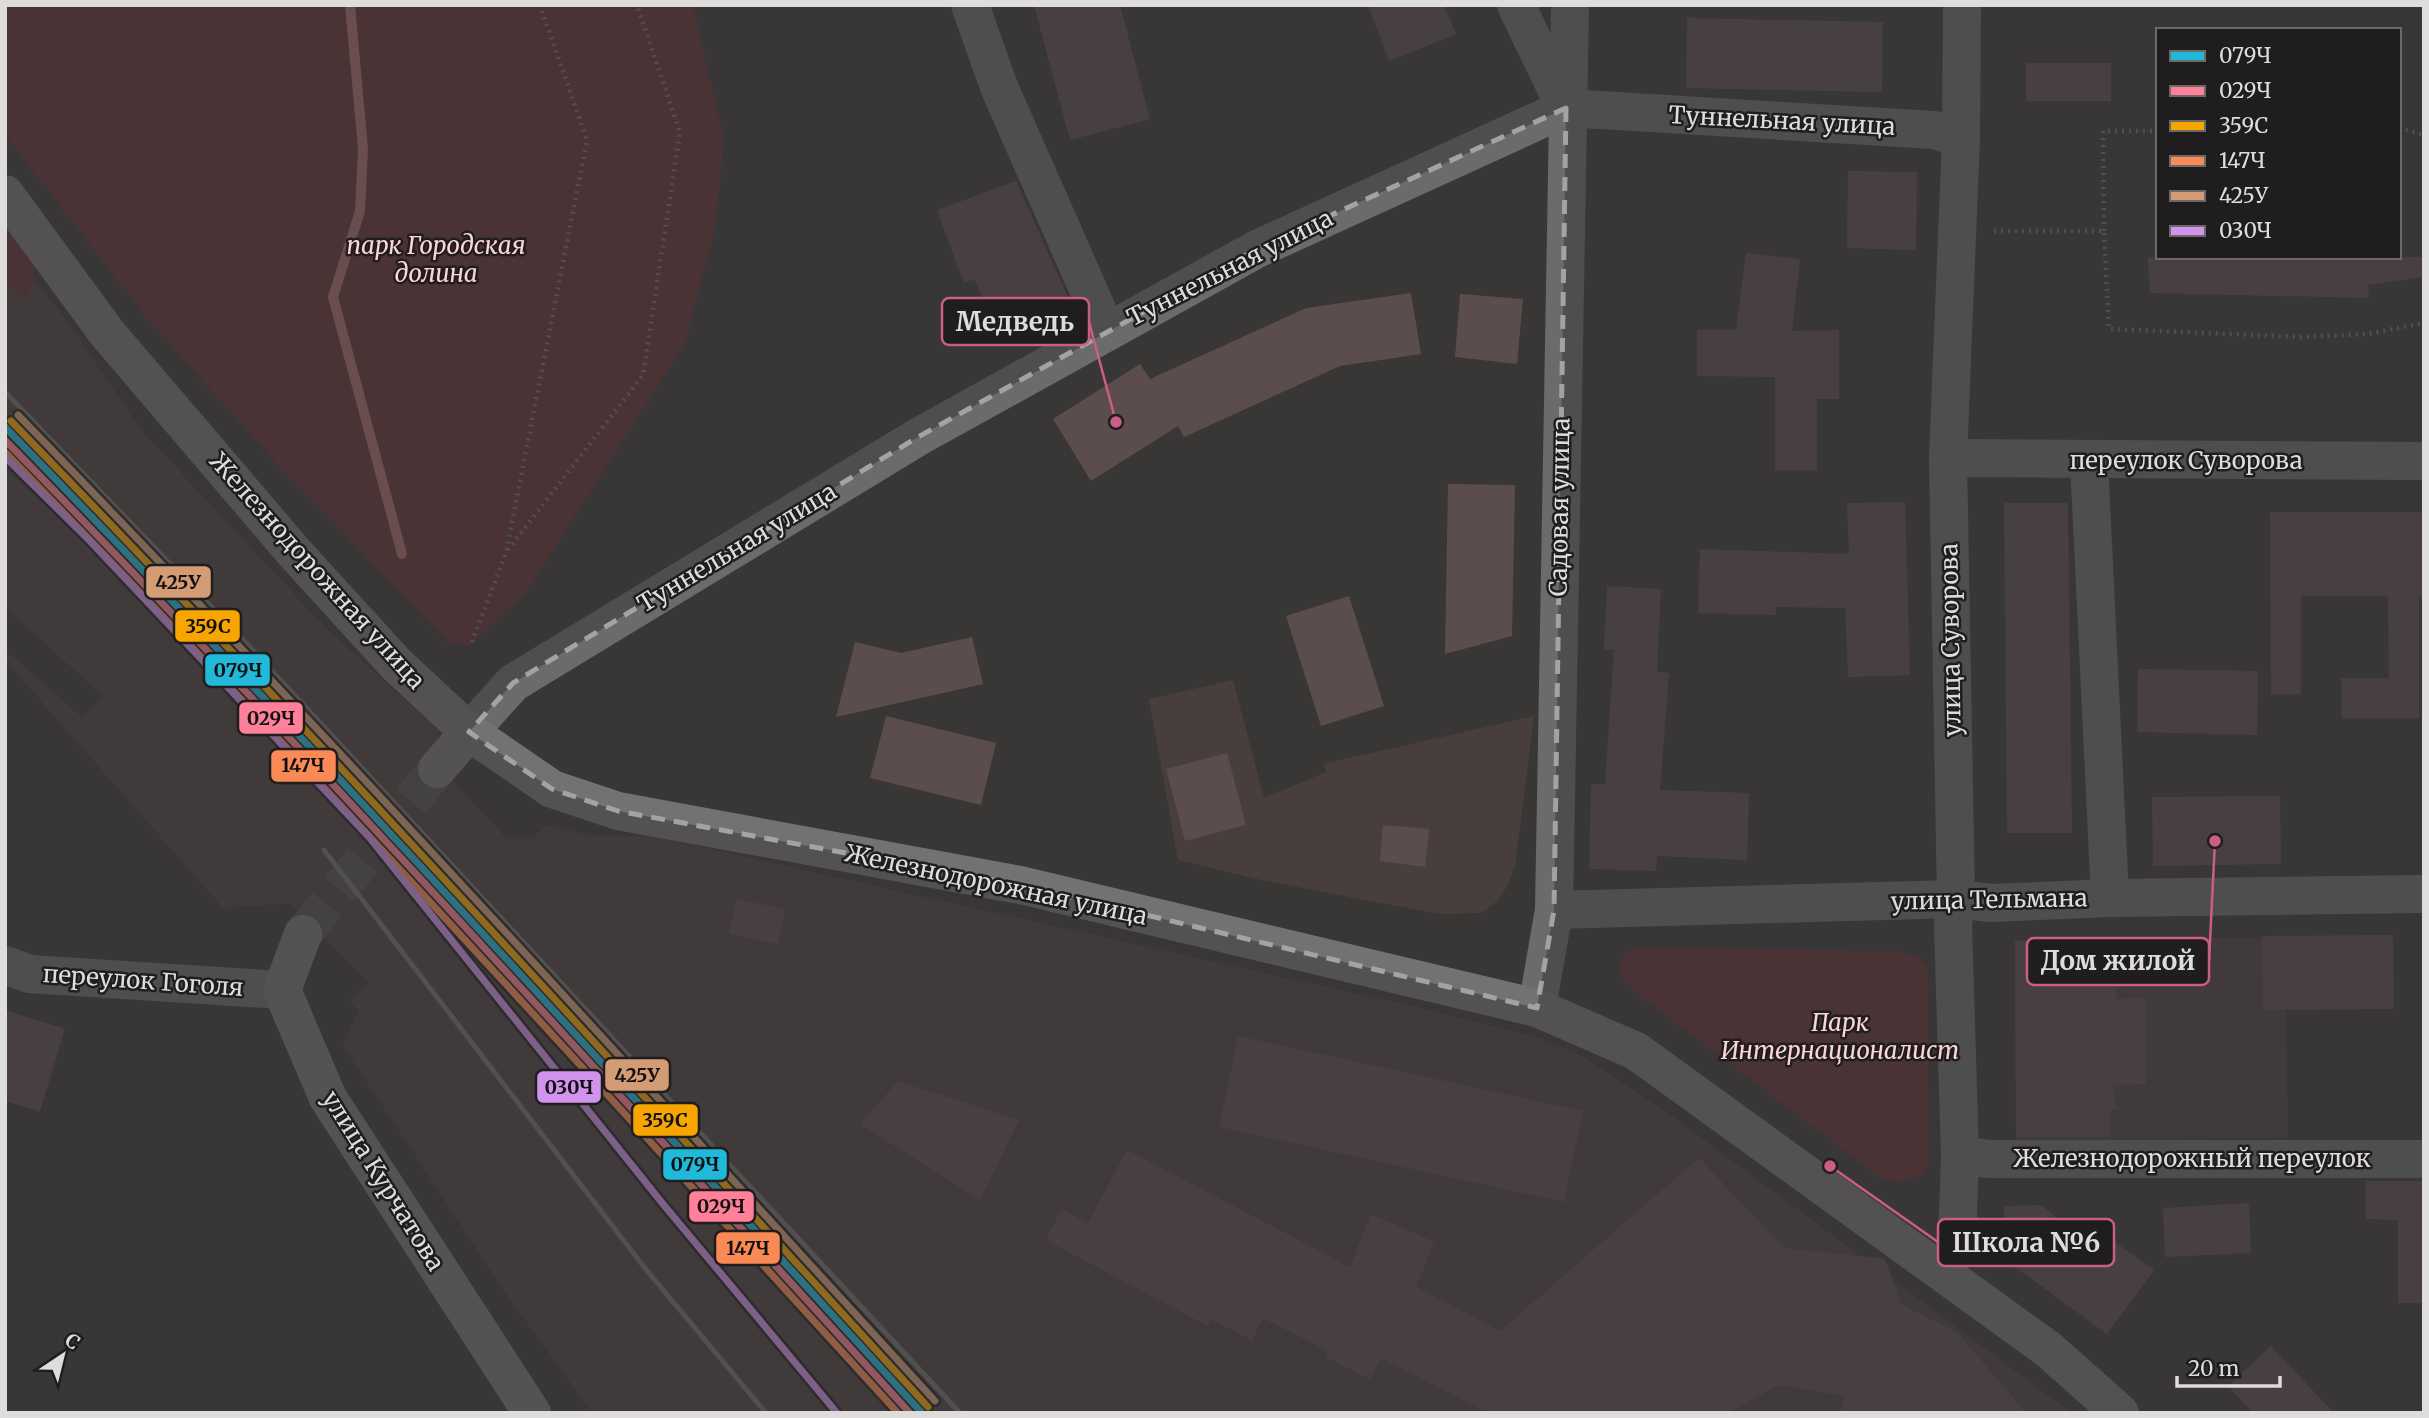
<svg xmlns="http://www.w3.org/2000/svg" width="2429" height="1418" font-family="Merriweather,serif">
<rect width="100%" height="100%" fill="#393636"/>
<g fill="#493e3e">
<polygon points="5,244 66,319 142,431 326,628 438,730 439,766 505,837 534,837 547,825 594,836 653,836 1412,1006 1540,1038 1582,1056 1672,1116 2072,1413 592,1413 507,1295 343,1046 358,1011 350,1001 369,982 290,903 223,908 5,660 5,650 83,718 103,696 5,607"/>
<polygon points="1233,680 1264,798 1326,772 1323,764 1534,716 1515,866 1507,887 1497,901 1482,913 1439,914 1261,880 1178,860 1149,699"/>
<polygon points="2285,937 2288,1137 2016,1144 2015,940"/>
</g>
<g fill="#5e2f33">
<polygon points="5,5 693,5 724,140 715,230 685,343 525,594 468,647 449,643 279,466 146,317 5,134"/>
<path d="M5 217C21 240 51 273 22 298L5 282Z"/>
<polygon points="1641,947 1894,951 1915,955 1927,965 1929,1159 1925,1174 1898,1183 1882,1179 1639,995 1622,977 1619,964 1625,951"/>
</g>
<g fill="none" stroke-linecap="round" stroke-linejoin="round">
<polyline stroke="#a7686a" stroke-width="10" points="350,5 363,149 360,211 333,297 402,554"/>
</g>
<g fill="#5b4d4d">
<polygon points="1034,5 1120,5 1150,119 1070,140"/>
<polygon points="1368,5 1444,5 1456,34 1389,61"/>
<polygon points="1687,18 1883,22 1882,92 1686,88"/>
<rect x="2026" y="63" width="85" height="38"/>
<polygon points="1848,171 1917,172 1916,250 1847,248"/>
<polygon points="1016,181 1074,311 997,339 975,279 964,283 937,210"/>
<polygon points="1746,253 1800,259 1792,331 1839,330 1839,399 1817,399 1817,470 1775,470 1775,377 1697,376 1697,330 1736,330"/>
<polygon points="2148,257 2424,257 2424,277 2368,285 2369,298 2150,293"/>
<polygon points="1411,293 1421,354 1340,366 1184,437 1178,426 1091,481 1053,419 1140,364 1150,379 1306,308"/>
<polygon points="1460,294 1523,299 1517,364 1455,357"/>
<polygon points="1448,484 1515,485 1512,636 1445,654"/>
<polygon points="1905,502 1910,675 1848,677 1845,608 1776,607 1776,615 1698,613 1700,549 1849,554 1847,503"/>
<polygon points="2004,503 2068,503 2072,833 2007,833"/>
<polygon points="2270,512 2424,512 2424,596 2419,596 2419,718 2342,718 2341,678 2389,678 2388,596 2301,596 2301,694 2271,694"/>
<polygon points="1607,586 1661,589 1657,672 1669,673 1660,790 1749,793 1747,860 1657,856 1656,871 1589,869 1591,784 1605,784 1614,650 1604,649"/>
<polygon points="1349,596 1384,706 1321,726 1286,616"/>
<polygon points="972,637 983,684 836,717 855,642 901,653"/>
<polygon points="2138,669 2258,671 2257,735 2137,732"/>
<polygon points="886,716 996,743 981,805 870,778"/>
<polygon points="1227,753 1246,825 1185,841 1166,769"/>
<polygon points="2280,796 2281,864 2153,866 2152,797"/>
<polygon points="1383,825 1429,829 1425,867 1380,861"/>
<polygon points="736,899 785,909 778,944 729,934"/>
<polygon points="2393,935 2394,1009 2263,1010 2262,936"/>
<polygon points="2108,940 2109,980 2115,977 2116,999 2146,998 2146,1084 2113,1085 2117,1110 2110,1110 2110,1137 2016,1137 2015,941"/>
<polygon points="5,1010 65,1029 40,1111 5,1101"/>
<polygon points="1238,1036 1583,1111 1564,1202 1219,1127"/>
<polygon points="898,1081 1019,1120 980,1200 860,1124"/>
<polygon points="1127,1150 1350,1267 1371,1214 1434,1242 1416,1287 1500,1331 1699,1158 1784,1248 1885,1259 1901,1304 1958,1333 2026,1413 1840,1413 1845,1396 1779,1385 1727,1413 1489,1413 1381,1358 1370,1379 1325,1357 1328,1351 1263,1318 1252,1340 1211,1319 1208,1326 1046,1240 1061,1209 1088,1223"/>
<polygon points="2365,1181 2424,1181 2424,1303 2398,1303 2398,1220 2366,1219"/>
<polygon points="2249,1203 2251,1253 2165,1257 2163,1208"/>
<polygon points="2041,1205 2101,1256 2112,1240 2154,1270 2107,1334 2007,1261 2004,1206"/>
<polygon points="2271,1346 2334,1413 2253,1413 2228,1386"/>
</g>
<g fill="none" stroke-linecap="round" stroke-linejoin="round">
<polyline stroke="#524f4f" stroke-width="38" stroke-dasharray="38 19" stroke-linecap="butt" points="303,934 437,769"/>
<g stroke="#6f6d6d" stroke-width="4.5" stroke-dasharray="2 5" stroke-linecap="butt">
<polyline points="2399,128 2424,135"/>
<polyline points="1994,231 2104,231 2109,329 2301,337 2368,334 2424,323"/>
<polyline points="2104,231 2103,131 2158,131"/>
<polyline points="508,550 643,375 680,132 637,5"/>
<polyline points="472,642 506,553 587,140 540,5"/>
</g>
<g stroke="#6b6b6b" stroke-width="38">
<polyline points="970,5 999,87 1107,332"/>
<polyline points="1516,5 1563,103"/>
<polyline points="1948,458 2424,461"/>
<polyline points="2089,461 2110,898"/>
<polyline points="469,732 513,683 918,437 1257,249 1566,108 1934,130 1961,138"/>
<polyline points="1554,910 1956,899 1991,903 2110,898 2424,894"/>
<polyline points="5,965 30,974 282,990"/>
<polyline points="1537,1008 1554,910 1570,5"/>
<polyline points="1960,1156 1990,1159 2424,1159"/>
<polyline points="1943,1272 1957,1244 1960,1156 1953,925 1956,899 1948,458 1961,138 1962,5"/>
</g>
<g stroke="#757474" stroke-width="38">
<polyline points="437,769 469,732"/>
<polyline points="303,934 282,990 328,1098 532,1413"/>
</g>
<polyline stroke="#737171" stroke-width="38" points="5,194 107,333 293,551 396,664 469,732 552,789 618,811 1020,885 1537,1008 1636,1051 2049,1350 2120,1413"/>
<g stroke="#706e6e" stroke-width="5">
<polyline points="5,392 249,646 960,1413"/>
<polyline points="324,850 644,1267 766,1413"/>
</g>
<defs>
<path id="rail-1" d="M5 427C318 749 619 1082 922 1413"/>
<path id="rail-2" d="M5 440C314 757 611 1086 910 1413"/>
<path id="rail-3" d="M11 421C324 743 625 1076 928 1407"/>
<path id="rail-4" d="M5 452C310 766 603 1090 898 1413"/>
<path id="rail-5" d="M18 415C331 737 632 1070 935 1401"/>
<polyline id="rail-6" points="5,457 89,540 369,837 663,1204 837,1413"/>
</defs>
<use href="#rail-1" stroke="#1f1d1d" stroke-width="12"/>
<use href="#rail-2" stroke="#1f1d1d" stroke-width="12"/>
<use href="#rail-3" stroke="#1f1d1d" stroke-width="12"/>
<use href="#rail-4" stroke="#1f1d1d" stroke-width="12"/>
<use href="#rail-5" stroke="#1f1d1d" stroke-width="12"/>
<use href="#rail-6" stroke="#1f1d1d" stroke-width="12"/>
<use href="#rail-1" stroke="#20b9da" stroke-width="7"/>
<use href="#rail-2" stroke="#ff8098" stroke-width="7"/>
<use href="#rail-3" stroke="#f7a600" stroke-width="7"/>
<use href="#rail-4" stroke="#f98a56" stroke-width="7"/>
<use href="#rail-5" stroke="#d39c74" stroke-width="7"/>
<use href="#rail-6" stroke="#d193ec" stroke-width="7"/>
</g>
<path d="M0 0H2429V1418H0ZM1566 108 1554 910 1537 1008 1020 885 618 811 552 789 469 732 513 683 918 437 1257 249Z" fill="#393636" fill-opacity=".55" fill-rule="evenodd"/>
<path fill="none" stroke="#a5a2a2" stroke-width="5" stroke-dasharray="14 9" stroke-linejoin="round" d="M1566 108 1554 910 1537 1008 1020 885 618 811 552 789 469 732 513 683 918 437 1257 249Z"/>
<g text-anchor="middle" stroke-width="5" stroke-linejoin="round" paint-order="stroke">
<g font-size="24" fill="#dfdcdc" stroke="#1f1d1d">
<text transform="translate(1782 121) rotate(3)" y="8">Туннельная улица</text>
<text transform="translate(1230 268) rotate(-27)" y="8">Туннельная улица</text>
<text x="2186" y="469">переулок Суворова</text>
<text transform="translate(1560 507) rotate(-89)" y="8">Садовая улица</text>
<text transform="translate(737 548) rotate(-31)" y="8">Туннельная улица</text>
<text transform="translate(317 571) rotate(48)" y="8">Железнодорожная улица</text>
<text transform="translate(1951 640) rotate(-91)" y="8">улица Суворова</text>
<text transform="translate(996 885) rotate(12)" y="8">Железнодорожная улица</text>
<text transform="translate(1989 900) rotate(-1)" y="8">улица Тельмана</text>
<text transform="translate(143 981) rotate(4)" y="8">переулок Гоголя</text>
<text x="2192" y="1167">Железнодорожный переулок</text>
<text transform="translate(383 1181) rotate(58)" y="8">улица Курчатова</text>
</g>
<g font-size="24" font-style="italic" fill="#fed4d4" stroke="#1f1d1d">
<text x="436" y="254">парк Городская<tspan x="436" dy="28">долина</tspan></text>
<text x="1840" y="1031">Парк<tspan x="1840" dy="28">Интернационалист</tspan></text>
</g>
</g>
<path fill="none" stroke="#cc5d88" stroke-width="2.5" d="M1116 422L1089 322M2215 841L2209 961M1830 1166L1938 1242"/>
<g fill="#cc5d88" stroke="#1f1d1d" stroke-width="2.5">
<circle cx="1116" cy="422" r="7"/>
<circle cx="2215" cy="841" r="7"/>
<circle cx="1830" cy="1166" r="7"/>
</g>
<g fill="#1f1d1d" stroke="#cc5d88" stroke-width="2.5">
<rect x="942" y="298" width="147" height="47" rx="7"/>
<rect x="2027" y="938" width="182" height="47" rx="7"/>
<rect x="1938" y="1219" width="176" height="47" rx="7"/>
</g>
<g font-size="26" text-anchor="middle" font-weight="bold" fill="#dfdcdc">
<text x="1015" y="331">Медведь</text>
<text x="2118" y="970">Дом жилой</text>
<text x="2026" y="1252">Школа №6</text>
</g>
<g stroke="#1f1d1d" stroke-width="2.5">
<rect x="145" y="565" width="67" height="34" rx="7" fill="#d39c74"/>
<rect x="174" y="609" width="67" height="34" rx="7" fill="#f7a600"/>
<rect x="204" y="653" width="67" height="34" rx="7" fill="#20b9da"/>
<rect x="238" y="701" width="66" height="34" rx="7" fill="#ff8098"/>
<rect x="270" y="749" width="67" height="34" rx="7" fill="#f98a56"/>
<rect x="604" y="1058" width="66" height="34" rx="7" fill="#d39c74"/>
<rect x="536" y="1070" width="66" height="34" rx="7" fill="#d193ec"/>
<rect x="632" y="1103" width="67" height="34" rx="7" fill="#f7a600"/>
<rect x="662" y="1148" width="66" height="33" rx="7" fill="#20b9da"/>
<rect x="688" y="1190" width="67" height="33" rx="7" fill="#ff8098"/>
<rect x="715" y="1231" width="66" height="34" rx="7" fill="#f98a56"/>
</g>
<g font-size="19" text-anchor="middle" font-weight="bold" fill="#111">
<text x="178" y="589">425У</text>
<text x="208" y="633">359С</text>
<text x="238" y="677">079Ч</text>
<text x="271" y="725">029Ч</text>
<text x="303" y="772">147Ч</text>
<text x="637" y="1082">425У</text>
<text x="569" y="1094">030Ч</text>
<text x="665" y="1127">359С</text>
<text x="695" y="1171">079Ч</text>
<text x="721" y="1213">029Ч</text>
<text x="748" y="1255">147Ч</text>
</g>
<rect width="2429" height="1418" fill="none" stroke="#dfdcdc" stroke-width="14"/>
<rect x="2156" y="28" width="245" height="231" fill="#1f1d1d" stroke="#6c6969" stroke-width="2"/>
<rect x="2170" y="51" width="35" height="10" fill="#20b9da" stroke="#6c6969" stroke-width="2"/>
<text x="2219" y="63" font-size="21" fill="#dfdcdc">079Ч</text>
<rect x="2170" y="86" width="35" height="10" fill="#ff8098" stroke="#6c6969" stroke-width="2"/>
<text x="2219" y="98" font-size="21" fill="#dfdcdc">029Ч</text>
<rect x="2170" y="121" width="35" height="10" fill="#f7a600" stroke="#6c6969" stroke-width="2"/>
<text x="2219" y="133" font-size="21" fill="#dfdcdc">359С</text>
<rect x="2170" y="156" width="35" height="10" fill="#f98a56" stroke="#6c6969" stroke-width="2"/>
<text x="2219" y="168" font-size="21" fill="#dfdcdc">147Ч</text>
<rect x="2170" y="191" width="35" height="10" fill="#d39c74" stroke="#6c6969" stroke-width="2"/>
<text x="2219" y="203" font-size="21" fill="#dfdcdc">425У</text>
<rect x="2170" y="226" width="35" height="10" fill="#d193ec" stroke="#6c6969" stroke-width="2"/>
<text x="2219" y="238" font-size="21" fill="#dfdcdc">030Ч</text>
<g transform="translate(63 1355) rotate(35)" stroke="#1f1d1d" stroke-width="5" paint-order="stroke">
<path d="M0-5L12 26L0 18L-12 26Z" fill="#dfdcdc"/>
<text y="-10" font-size="19" font-weight="bold" text-anchor="middle" fill="#dfdcdc">С</text>
</g>
<path d="M2177 1376v10h103v-10" fill="none" stroke="#dfdcdc" stroke-width="3.5"/>
<text x="2188" y="1376" font-size="21" fill="#dfdcdc" stroke="#1f1d1d" stroke-width="5" paint-order="stroke">20 m</text>
</svg>
